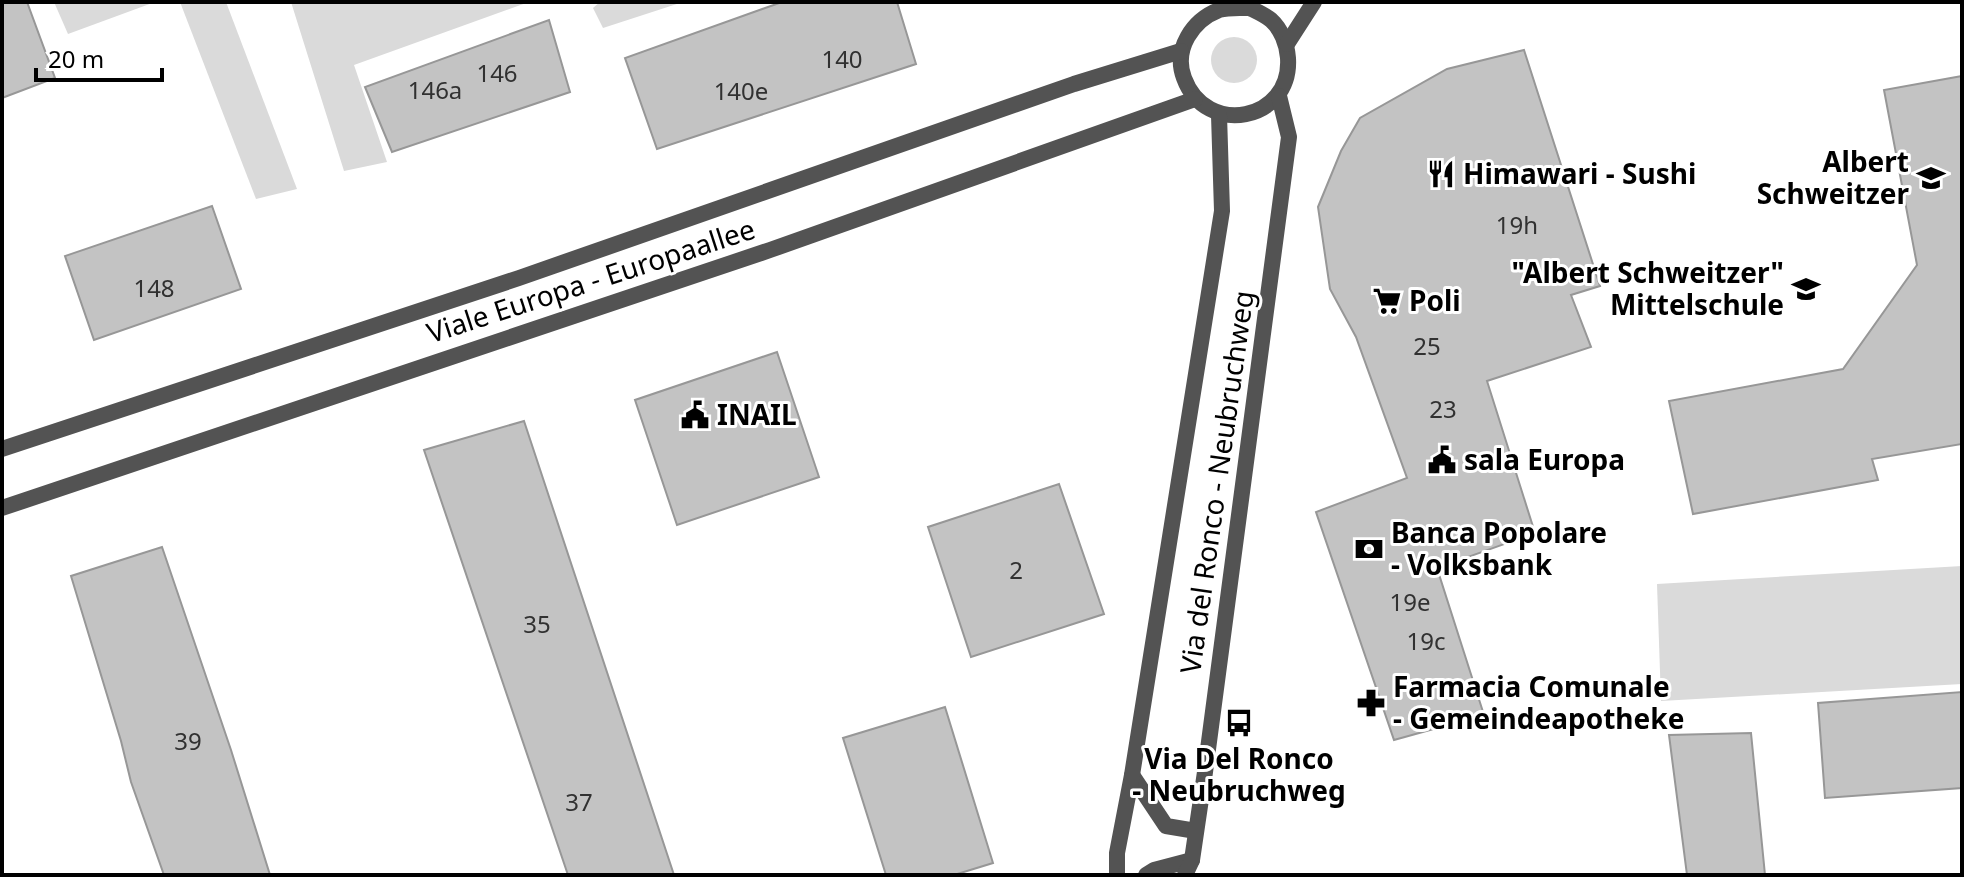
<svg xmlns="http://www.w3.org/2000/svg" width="1964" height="877" font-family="'Noto Sans',sans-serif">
<rect width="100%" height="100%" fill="#fff"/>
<g fill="#dadada">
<polygon points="54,2 155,2 68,34"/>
<polygon points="180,2 226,2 297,189 256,199"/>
<polygon points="291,2 529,2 354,65 387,162 344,171"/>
<polygon points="600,2 683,2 603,28 593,8"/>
<circle cx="1234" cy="60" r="23"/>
<polygon points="1962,566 1962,684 1661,701 1657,584"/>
</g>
<g fill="#c3c3c3" stroke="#979797" stroke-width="2">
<polygon points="2,2 27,2 55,78 2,98"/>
<polygon points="782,2 897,2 916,64 657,149 625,58"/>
<polygon points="549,20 570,92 392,152 365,87"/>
<polygon points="1524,50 1600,286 1571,295 1591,347 1487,381 1535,533 1437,568 1484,715 1394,740 1316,512 1407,478 1356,337 1330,289 1318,207 1341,151 1360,118 1447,69"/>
<polygon points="1962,76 1962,444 1872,459 1878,480 1693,514 1669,401 1843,369 1917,265 1884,90"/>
<polygon points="212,206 241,289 94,340 65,256"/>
<polygon points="777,352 819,477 677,525 635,400"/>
<polygon points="524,421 674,875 568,875 424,450"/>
<polygon points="1059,484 1104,614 971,657 928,527"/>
<polygon points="162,547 231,750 270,875 164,875 131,782 121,741 71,576"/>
<polygon points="1962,692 1962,788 1825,798 1818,703"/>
<polygon points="945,707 993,863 954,875 886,875 843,738"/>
<polygon points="1751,733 1765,875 1687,875 1669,735"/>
</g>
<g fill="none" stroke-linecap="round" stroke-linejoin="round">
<g stroke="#535353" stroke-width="16">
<path d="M1250 8C1256 11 1265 15 1271 20 1281 29 1287 44 1288 58 1292 121 1206 138 1184 78 1173 49 1193 20 1219 10 1228 7 1240 8 1250 8Z"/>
<polyline points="1287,44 1314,2"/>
<polyline points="2,449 519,278 1074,84 1181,51"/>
<polyline points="2,508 770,250 1195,99"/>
<polyline points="1132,775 1166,826 1196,831"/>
<polyline points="1117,875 1117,853 1132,775 1222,211 1219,115"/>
<polyline points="1146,875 1154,870 1192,860"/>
<polyline points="1185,875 1192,860 1205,772 1289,137 1279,96"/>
</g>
</g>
<defs>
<symbol id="restaurant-bare" viewBox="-9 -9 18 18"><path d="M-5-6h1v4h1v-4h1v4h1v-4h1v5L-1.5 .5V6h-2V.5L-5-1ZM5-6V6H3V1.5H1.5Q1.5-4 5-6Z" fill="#000" stroke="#fff" stroke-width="2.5" paint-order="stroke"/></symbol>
<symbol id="school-bare" viewBox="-9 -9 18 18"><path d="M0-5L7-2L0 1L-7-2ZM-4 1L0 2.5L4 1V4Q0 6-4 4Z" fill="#000" stroke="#fff" stroke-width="2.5" paint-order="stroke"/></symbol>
<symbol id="supermarket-bare" viewBox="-9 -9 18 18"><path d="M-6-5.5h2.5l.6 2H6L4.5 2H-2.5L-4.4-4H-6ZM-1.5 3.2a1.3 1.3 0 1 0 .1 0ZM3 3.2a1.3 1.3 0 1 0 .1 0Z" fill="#000" stroke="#fff" stroke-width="2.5" paint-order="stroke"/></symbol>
<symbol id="civic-bare" viewBox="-9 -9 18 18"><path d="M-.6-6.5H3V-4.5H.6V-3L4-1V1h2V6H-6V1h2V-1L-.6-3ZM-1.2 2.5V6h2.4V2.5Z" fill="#000" stroke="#fff" stroke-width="2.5" paint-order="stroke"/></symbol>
<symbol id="bank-bare" viewBox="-9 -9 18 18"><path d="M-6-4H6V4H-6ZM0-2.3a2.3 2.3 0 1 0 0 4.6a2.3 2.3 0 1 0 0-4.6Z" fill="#000" stroke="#fff" stroke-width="2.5" paint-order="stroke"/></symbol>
<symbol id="pharmacy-bare" viewBox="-9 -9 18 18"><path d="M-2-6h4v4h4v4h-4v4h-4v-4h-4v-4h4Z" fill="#000" stroke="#fff" stroke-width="2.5" paint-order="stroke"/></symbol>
<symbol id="bus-bare" viewBox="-9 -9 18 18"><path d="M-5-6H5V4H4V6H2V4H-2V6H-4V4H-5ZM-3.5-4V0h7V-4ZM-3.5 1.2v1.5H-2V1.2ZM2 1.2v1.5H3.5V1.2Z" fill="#000" stroke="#fff" stroke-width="2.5" paint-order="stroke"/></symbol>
</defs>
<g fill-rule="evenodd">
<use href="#restaurant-bare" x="1421" y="154" width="40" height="40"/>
<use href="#school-bare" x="1911" y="158" width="40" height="40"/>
<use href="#school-bare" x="1786" y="269" width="40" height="40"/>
<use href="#supermarket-bare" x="1367" y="281" width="40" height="40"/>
<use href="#civic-bare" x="675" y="395" width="40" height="40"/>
<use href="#civic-bare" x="1422" y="440" width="40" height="40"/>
<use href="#bank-bare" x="1349" y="529" width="40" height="40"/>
<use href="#pharmacy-bare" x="1351" y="683" width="40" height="40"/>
<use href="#bus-bare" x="1219" y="703" width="40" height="40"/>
</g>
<g text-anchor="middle" stroke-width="6" stroke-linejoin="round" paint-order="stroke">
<g font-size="24" fill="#313131">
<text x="842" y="68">140</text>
<text x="497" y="82">146</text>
<text x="435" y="99">146a</text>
<text x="741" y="100">140e</text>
<text x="1517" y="234">19h</text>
<text x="154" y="297">148</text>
<text x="1427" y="355">25</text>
<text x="1443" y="418">23</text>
<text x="1016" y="579">2</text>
<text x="1410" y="611">19e</text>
<text x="537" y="633">35</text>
<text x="1426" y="650">19c</text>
<text x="188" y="750">39</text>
<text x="579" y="811">37</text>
</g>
<g font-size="28" font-weight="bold" fill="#000" stroke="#fff" text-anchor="start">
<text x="1909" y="172" text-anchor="end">Albert<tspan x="1909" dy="32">Schweitzer</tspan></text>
<text x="1463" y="184">Himawari - Sushi</text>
<text x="1784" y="283" text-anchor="end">"Albert Schweitzer"<tspan x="1784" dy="32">Mittelschule</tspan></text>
<text x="1409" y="311">Poli</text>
<text x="717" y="425">INAIL</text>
<text x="1464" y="470">sala Europa</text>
<text x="1391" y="543">Banca Popolare<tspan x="1391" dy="32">- Volksbank</tspan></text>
<text x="1393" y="697">Farmacia Comunale<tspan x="1393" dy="32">- Gemeindeapotheke</tspan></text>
<text x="1239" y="769" text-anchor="middle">Via Del Ronco<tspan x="1239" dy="32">- Neubruchweg</tspan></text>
</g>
<g font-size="28" fill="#000" stroke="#fff">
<text transform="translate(591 281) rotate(-18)" y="10">Viale Europa - Europaallee</text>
<text transform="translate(1217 482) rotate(-82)" y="10">Via del Ronco - Neubruchweg</text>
</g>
</g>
<rect width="1964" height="877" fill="none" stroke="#000000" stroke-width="8"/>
<path d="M36 68v12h126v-12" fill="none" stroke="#000000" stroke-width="4"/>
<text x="48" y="68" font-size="24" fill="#000000" stroke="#ffffff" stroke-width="6" paint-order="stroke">20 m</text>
</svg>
